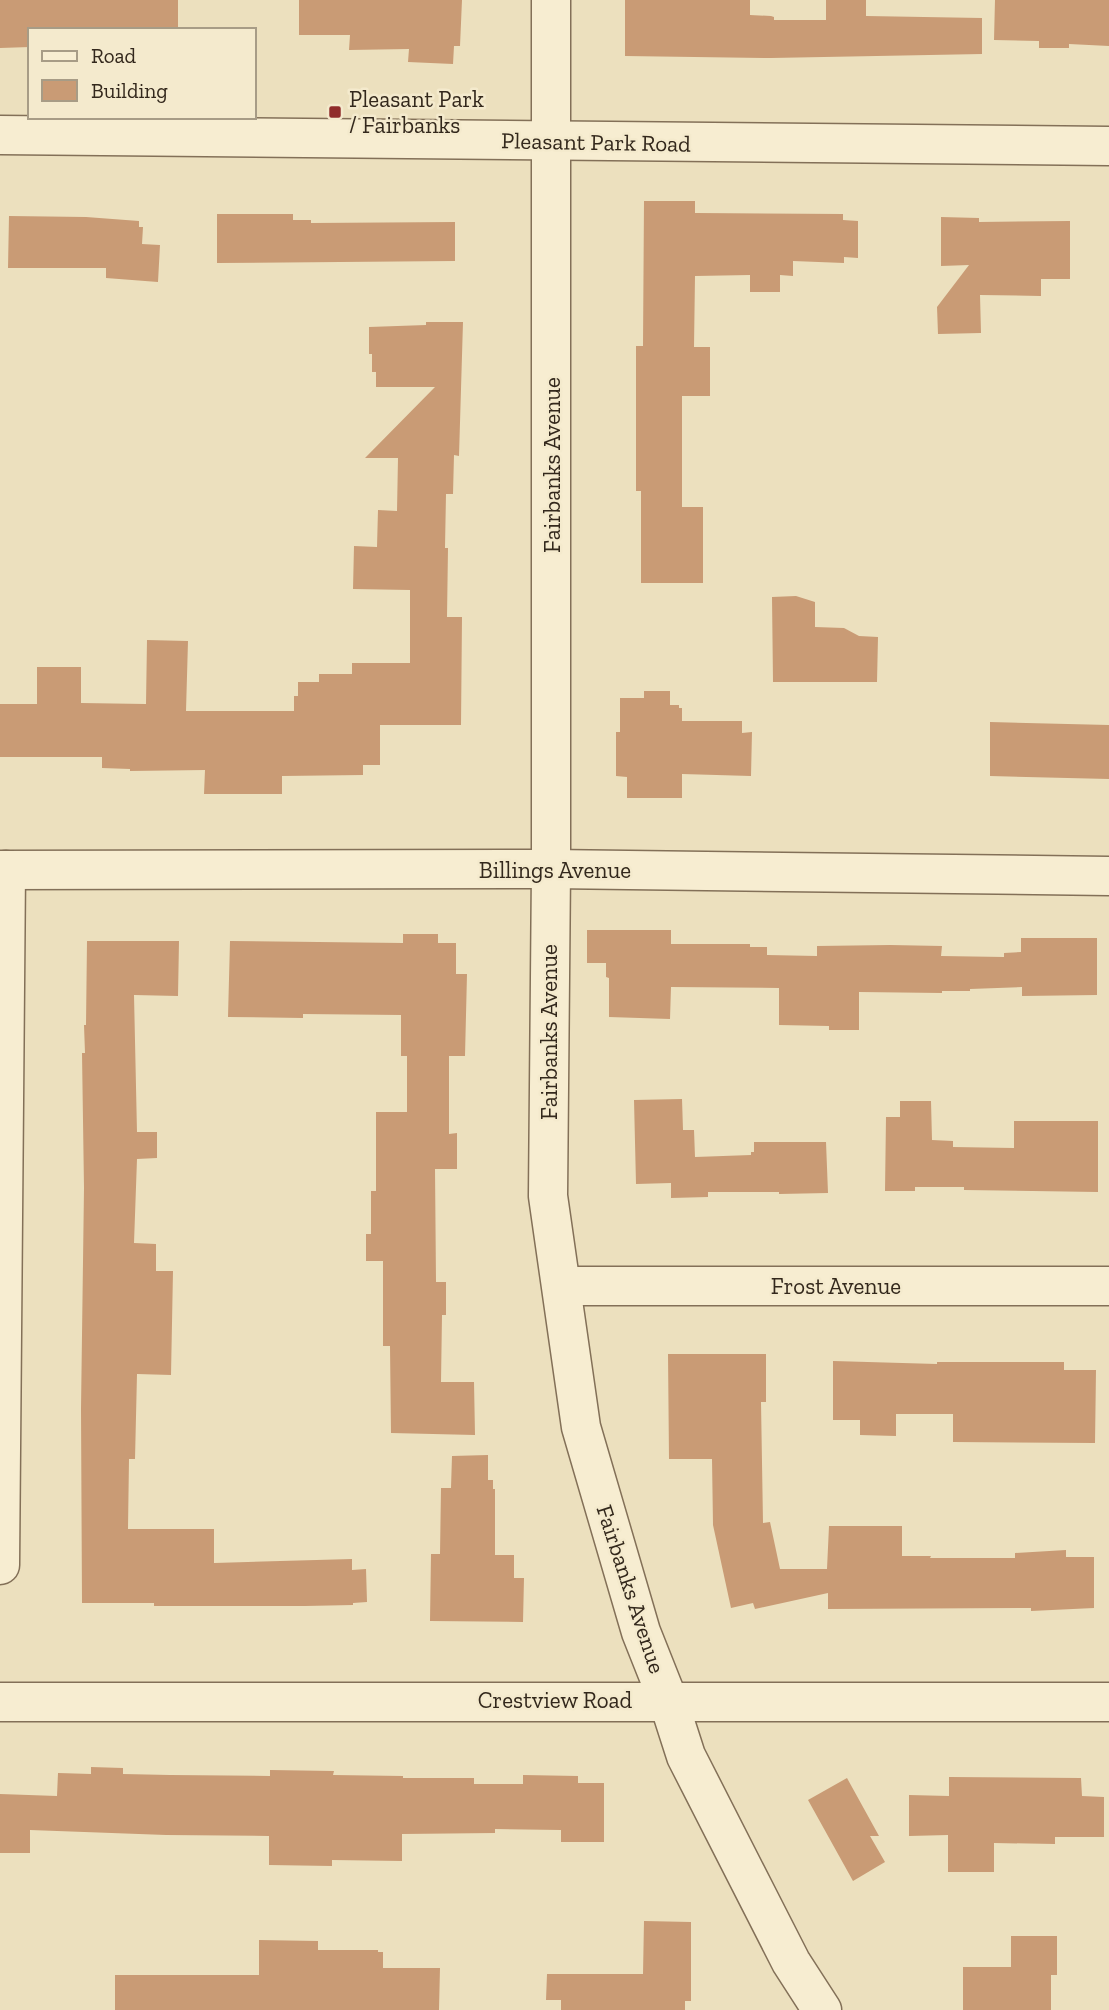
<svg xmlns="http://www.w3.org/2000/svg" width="1109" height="2010" font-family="'Zilla Slab',serif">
<rect width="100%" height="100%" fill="#ece0be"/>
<g fill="#c99b75">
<polygon points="0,0 178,0 178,30 30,30 30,47 0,48"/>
<polygon points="299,0 462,0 460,46 454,46 453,64 408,62 409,49 349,50 350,35 299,35"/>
<polygon points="625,0 750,0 750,15 771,16 774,17 774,20 826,20 826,0 866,0 866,16 982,18 982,54 771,58 625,56"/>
<polygon points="995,0 1109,0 1109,46 1069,44 1069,48 1039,48 1039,41 994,40"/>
<polygon points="644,201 695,201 695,213 843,214 843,220 858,221 858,258 844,257 844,263 793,261 793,276 780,275 780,292 750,292 750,275 695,276 694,347 710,347 710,396 682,396 682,507 703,507 703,583 641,583 641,491 636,491 636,346 643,346"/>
<polygon points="217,214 293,214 293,220 311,220 311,223 455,222 455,261 217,263"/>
<polygon points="9,216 86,217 139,221 139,227 143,227 142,244 160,245 158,282 106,278 106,268 8,268"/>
<polygon points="941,217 979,218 979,222 1070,221 1070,279 1041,279 1041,296 980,295 981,333 938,334 937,307 969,265 941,266"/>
<polygon points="426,322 463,322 459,456 454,455 453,494 446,494 445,548 448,548 447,617 462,617 461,725 380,725 380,765 363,765 363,775 282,776 282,794 204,794 205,770 130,771 130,769 102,768 102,757 0,757 0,704 37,704 37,667 81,667 81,703 146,704 147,640 188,641 186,711 294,711 294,696 298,696 298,682 319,682 319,674 352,674 352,663 410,663 410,590 353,589 354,546 377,547 378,510 397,511 398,458 365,458 435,387 376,387 376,372 372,372 372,354 369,354 369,327 426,325"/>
<polygon points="796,596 815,602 815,627 844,628 859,636 878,637 877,682 773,682 772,597"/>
<polygon points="644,691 670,691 670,705 679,705 679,708 682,708 682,721 742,721 742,733 752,732 751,776 682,774 682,798 627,798 627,777 616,776 616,732 620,732 620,698 644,698"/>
<polygon points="990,722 1109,725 1109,779 990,776"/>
<polygon points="587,930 671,930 671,944 750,944 750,947 767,947 767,955 817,956 817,946 890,945 942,946 941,956 1004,957 1004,953 1021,952 1021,938 1097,938 1097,995 1022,996 1022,987 970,989 970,991 942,991 942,993 859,992 859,1030 829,1030 829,1026 779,1025 779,988 671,987 670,1019 609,1017 609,978 606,977 606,963 587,963"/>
<polygon points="403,934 438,934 438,943 456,943 456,974 467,974 465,1056 449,1056 449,1134 457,1133 457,1169 435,1169 436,1282 446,1282 446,1315 442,1315 441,1382 474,1382 475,1435 391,1433 390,1346 383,1346 383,1261 366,1261 366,1234 371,1234 371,1191 376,1191 376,1112 407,1112 407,1056 401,1056 401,1015 303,1014 303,1018 228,1017 230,941 403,943"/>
<polygon points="87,941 179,941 178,996 134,995 137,1132 157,1132 157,1158 137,1159 134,1243 156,1244 156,1271 173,1271 171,1375 137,1374 135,1459 129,1459 128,1529 214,1529 214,1563 352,1559 352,1570 366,1569 367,1602 353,1603 353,1605 305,1606 154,1606 154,1603 82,1603 81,1409 84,1188 82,1053 85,1053 84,1025 86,1025"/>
<polygon points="682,1099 683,1130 694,1130 695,1157 751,1155 751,1152 754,1152 754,1142 826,1142 828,1193 779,1194 779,1192 708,1192 708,1197 671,1198 671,1183 636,1184 634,1100"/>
<polygon points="900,1101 931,1101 932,1140 953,1141 953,1147 1014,1148 1014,1121 1098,1121 1098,1192 964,1190 964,1187 915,1187 915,1191 885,1191 886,1117 900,1117"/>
<polygon points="668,1354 766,1354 766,1402 761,1402 763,1523 770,1522 780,1569 827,1569 829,1526 902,1526 902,1556 931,1556 930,1558 1015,1558 1015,1553 1066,1550 1066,1557 1094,1557 1094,1608 1031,1611 1031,1608 828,1609 828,1593 755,1609 753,1603 731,1608 713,1525 712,1459 669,1459"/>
<polygon points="833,1361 937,1364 937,1362 1064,1362 1064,1370 1096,1370 1095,1443 953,1442 953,1414 896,1414 896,1436 860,1435 860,1420 833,1420"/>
<polygon points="488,1455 488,1480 493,1480 493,1489 495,1489 495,1555 514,1555 514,1578 524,1578 523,1622 430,1621 431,1554 440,1554 441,1488 451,1488 452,1456"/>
<polygon points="91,1767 123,1768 123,1774 170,1775 270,1776 270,1770 334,1771 333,1775 403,1776 403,1778 474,1778 474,1784 523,1784 523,1775 578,1776 578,1783 604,1783 604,1842 561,1842 561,1830 495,1829 495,1833 402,1834 402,1861 332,1860 332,1866 269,1865 269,1836 166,1835 30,1830 30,1853 0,1853 0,1794 57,1796 58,1773 91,1774"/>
<polygon points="949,1777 1081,1778 1082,1796 1104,1797 1104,1837 1055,1837 1055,1844 994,1843 994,1872 948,1872 948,1835 909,1836 909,1795 949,1796"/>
<polygon points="847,1778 879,1836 870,1836 885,1862 853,1881 808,1800"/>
<polygon points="644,1921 691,1922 691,2001 685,2001 685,2010 561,2010 561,2000 546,2000 547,1974 643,1974"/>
<polygon points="1011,1936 1057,1936 1057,1975 1051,1975 1051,2010 963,2010 963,1967 1011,1967"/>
<polygon points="259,1940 318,1941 318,1950 378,1950 378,1952 383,1952 383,1968 440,1968 439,2010 115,2010 115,1975 259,1975"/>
</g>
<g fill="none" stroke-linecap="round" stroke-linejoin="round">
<defs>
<g id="minor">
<polyline points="551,0 551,869 548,1196 581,1427 641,1632 668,1700 686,1756 791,1962 822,2010"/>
<polyline points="0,135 1109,146"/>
<polyline points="0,870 551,869 1109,876"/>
<polyline points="562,1286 1109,1286"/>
<polyline points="0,1565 6,870"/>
<polyline points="0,1702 1109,1702"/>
</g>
</defs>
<use href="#minor" stroke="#837058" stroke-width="41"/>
<use href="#minor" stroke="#f7edd1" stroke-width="38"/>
</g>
<rect fill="#902c2a" stroke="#f4eacd" stroke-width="2.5" x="328" y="105" width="14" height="14" rx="3.5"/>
<g text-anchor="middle" stroke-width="5" stroke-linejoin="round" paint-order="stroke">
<g font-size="23" fill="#33281c" stroke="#f4eacd" text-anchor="start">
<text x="349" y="107">Pleasant Park<tspan x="349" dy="26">/ Fairbanks</tspan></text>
</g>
<g font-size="23" fill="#33281c" stroke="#f4eacd">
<text transform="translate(596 142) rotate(1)" y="8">Pleasant Park Road</text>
<text transform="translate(552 465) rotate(-90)" y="8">Fairbanks Avenue</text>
<text x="555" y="878">Billings Avenue</text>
<text transform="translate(549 1032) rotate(-90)" y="8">Fairbanks Avenue</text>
<text x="836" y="1294">Frost Avenue</text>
<text transform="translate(631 1589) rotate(72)" y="8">Fairbanks Avenue</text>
<text x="555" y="1708">Crestview Road</text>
</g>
</g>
<rect x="28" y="28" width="228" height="91" fill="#f4eacd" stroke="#a79c86" stroke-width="2"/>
<rect x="42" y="51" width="35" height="10" fill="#f7edd1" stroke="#a79c86" stroke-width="2"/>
<text x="91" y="63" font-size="21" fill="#33281c">Road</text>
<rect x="42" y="80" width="35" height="21" fill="#c99b75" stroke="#a79c86" stroke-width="2"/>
<text x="91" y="98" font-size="21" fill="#33281c">Building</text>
</svg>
